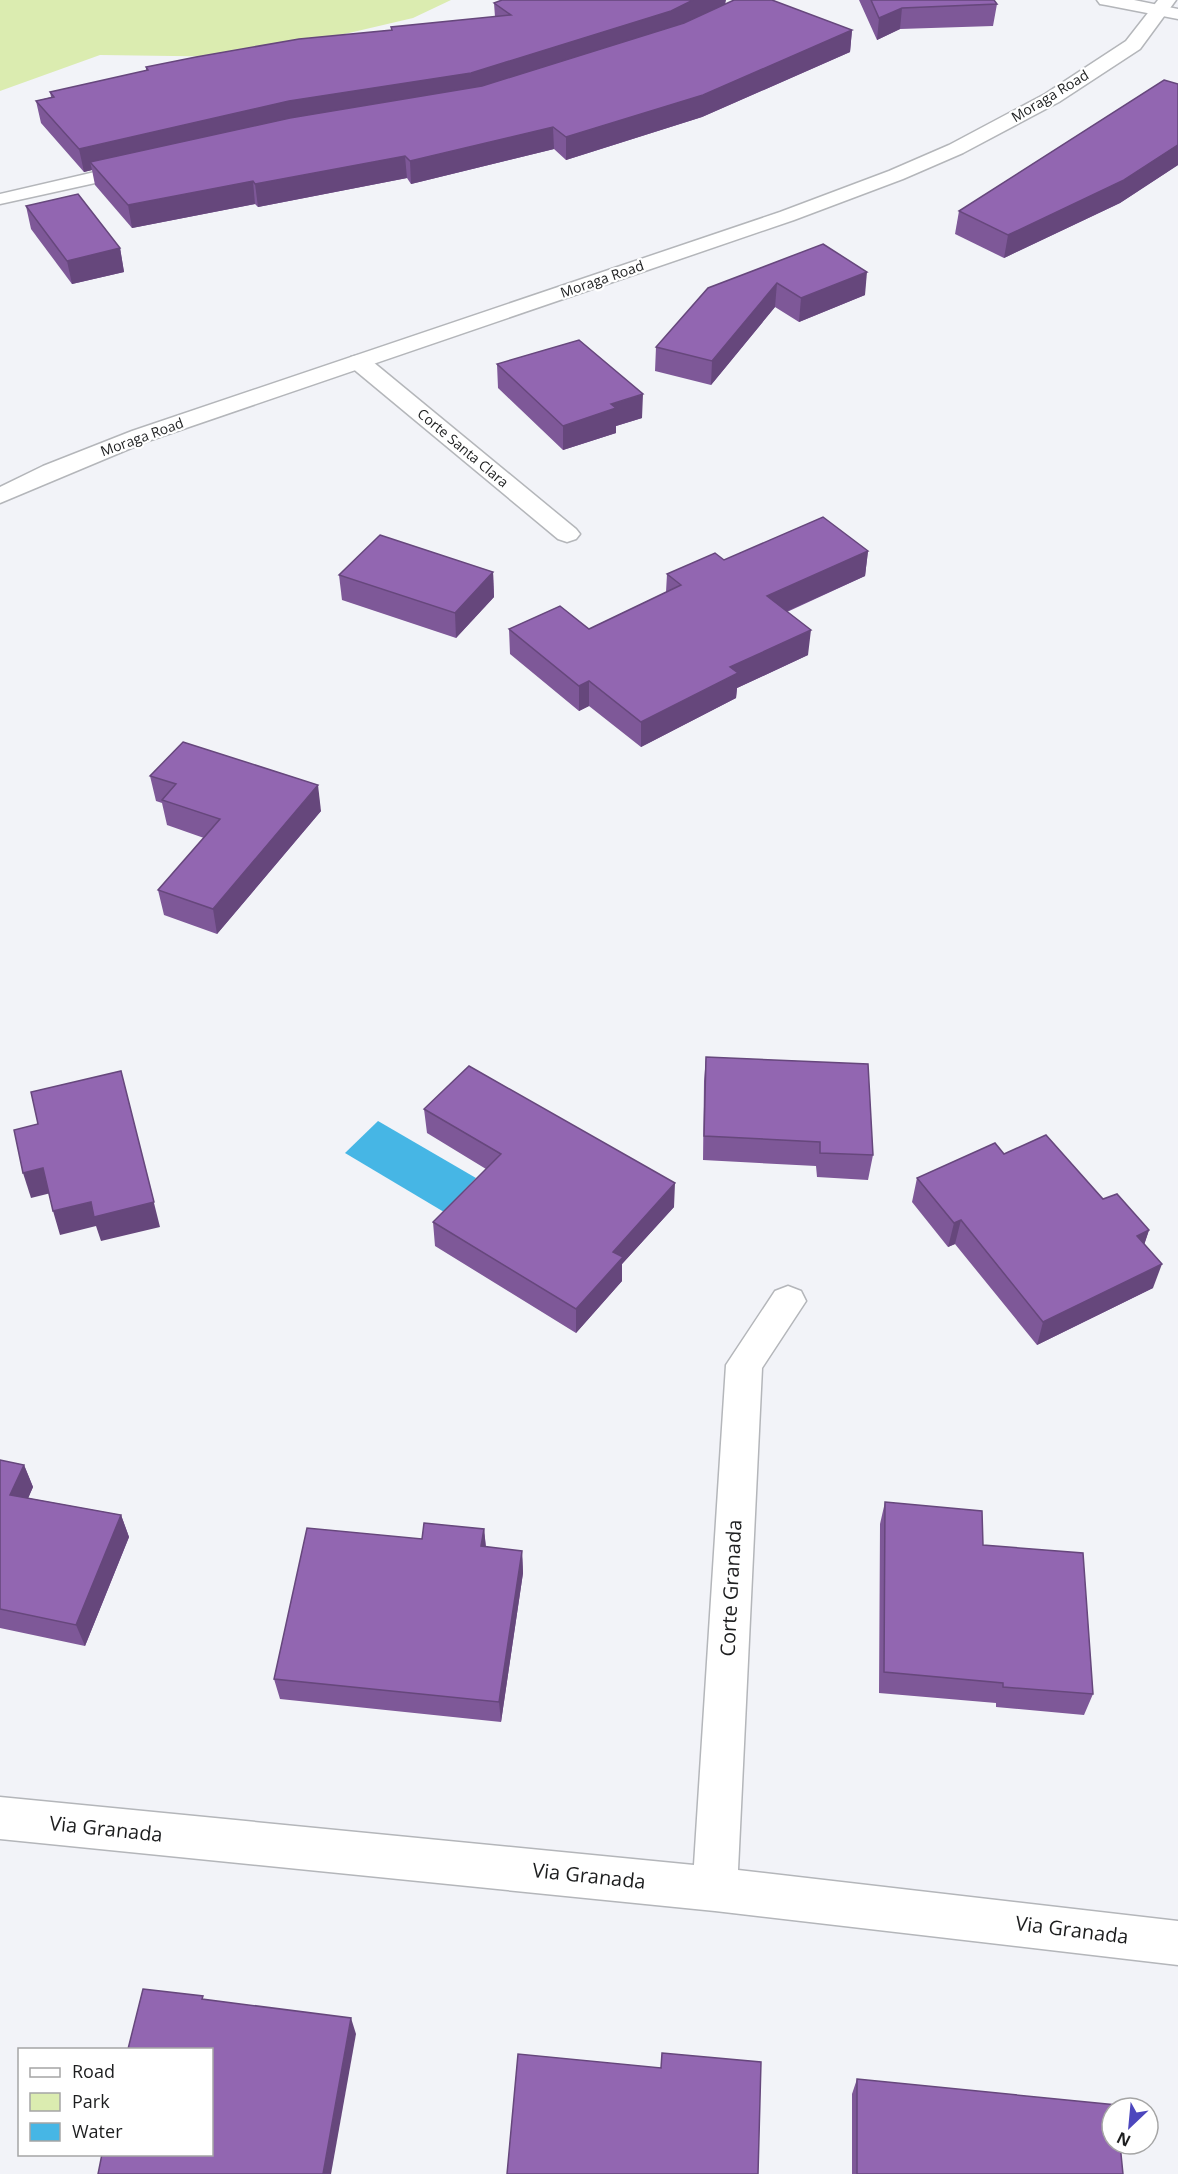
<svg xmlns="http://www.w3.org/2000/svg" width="1178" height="2174" font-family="'Open Sans',sans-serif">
	<rect width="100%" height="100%" fill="#f2f3f8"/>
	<!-- green -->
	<polygon fill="#dbecb0" points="0,0 451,0 413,18 246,57 100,55 0,91"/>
	<!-- water -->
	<polygon fill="#46b6e5" points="378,1121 476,1178 444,1212 345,1153"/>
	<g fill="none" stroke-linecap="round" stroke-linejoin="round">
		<defs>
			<g id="street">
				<polygon points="1097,0 1134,0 1178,9 1178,19 1106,5 1100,4"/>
				<polygon points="138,162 145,164 148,168 145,172 0,204 0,194"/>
				<polygon points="359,355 367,357 576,529 580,534 576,539 567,542 558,539 351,367 348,362 351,357"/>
				<polygon points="788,1286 801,1291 806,1301 762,1368 738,1870 1178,1921 1178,1965 715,1911 0,1839 0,1797 694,1865 726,1365 775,1291"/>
			</g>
			<polygon id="secondary" points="1158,0 1176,0 1140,49 1059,102 963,153 903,179 794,220 148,441 0,503 0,487 43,466 132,431 780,212 889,171 949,145 1045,94 1126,41"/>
		</defs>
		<!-- street casing -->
		<use href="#street" stroke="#b4b6ba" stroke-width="3"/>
		<!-- secondary casing -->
		<use href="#secondary" stroke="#b4b6ba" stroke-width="3"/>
		<!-- street -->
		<use href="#street" fill="#fff" fill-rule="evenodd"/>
		<!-- secondary -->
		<use href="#secondary" fill="#fff" fill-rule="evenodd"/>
	</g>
	<!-- wall -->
	<g fill="#7e5898">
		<polygon points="859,0 994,0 997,4 993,26 900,29 877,40"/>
		<polygon points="494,3 725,4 852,30 850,52 702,117 566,160 554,149 411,184 407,178 258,207 255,204 132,228 95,185 92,170 84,172 41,123 36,101 51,97 50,92 146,71 146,67 391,30 391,27 495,17"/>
		<polygon points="1178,84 1178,165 1120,203 1004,258 955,234 959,211"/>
		<polygon points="26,206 120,248 124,272 72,284 31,229"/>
		<polygon points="823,244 865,295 799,322 775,307 711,385 655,371 656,347"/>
		<polygon points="497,364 642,418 616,426 616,433 563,450 498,388"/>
		<polygon points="868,551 865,576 787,612 808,655 737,688 736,698 641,747 589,706 579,711 510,654 509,629 589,629 666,592 667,574 724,560"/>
		<polygon points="493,572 494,597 456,638 342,600 339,575"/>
		<polygon points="150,776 321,811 217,934 164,915 158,890 204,838 167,825 162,803 156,801"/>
		<polygon points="706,1057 873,1155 868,1180 817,1177 816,1166 703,1160 704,1081"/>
		<polygon points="424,1109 674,1207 622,1264 622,1281 576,1333 435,1246 433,1222 486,1169 427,1133"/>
		<polygon points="1004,1154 1149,1230 1144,1245 1153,1288 1037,1345 955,1244 948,1247 912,1202 917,1178"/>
		<polygon points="0,1460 24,1465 33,1487 28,1498 121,1515 129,1537 85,1646 0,1628"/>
		<polygon points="885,1502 983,1545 1093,1694 1084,1715 996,1707 996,1703 879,1693 880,1524"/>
		<polygon points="484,1529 486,1547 522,1551 523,1573 501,1722 280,1699 274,1679 422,1539"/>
		<polygon points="857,2079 1123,2174 852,2174 852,2094"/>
	</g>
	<!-- shaded-wall -->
	<g fill="#66477c">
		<polygon points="693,0 726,0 725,5 670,33 471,95 90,162 92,170 84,172 79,149"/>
		<polygon points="902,8 900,29 877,40 879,18"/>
		<polygon points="852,30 850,52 702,117 566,160 566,137"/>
		<polygon points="553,127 554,149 411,184 410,161"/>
		<polygon points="1178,145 1178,165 1120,203 1004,258 1008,235"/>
		<polygon points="405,156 407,178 258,207 255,184"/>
		<polygon points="253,181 255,204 132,228 128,205"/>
		<polygon points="120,248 124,272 72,284 67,261"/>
		<polygon points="867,272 865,295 799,322 801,298"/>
		<polygon points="777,283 775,307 711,385 712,361"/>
		<polygon points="643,394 642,418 616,426 616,433 563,450 563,426 611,404"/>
		<polygon points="868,551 865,576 765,621 767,596"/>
		<polygon points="493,572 494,597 456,638 455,613"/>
		<polygon points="811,630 808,655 737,688 736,698 641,747 641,722 730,667"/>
		<polygon points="589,681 589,706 579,711 579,686"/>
		<polygon points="318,785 321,811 217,934 213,909"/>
		<polygon points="121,1071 160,1227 101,1241 96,1226 60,1235 53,1211 91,1202"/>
		<polygon points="43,1168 51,1193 31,1198 23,1173"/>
		<polygon points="675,1183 674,1207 622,1264 622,1281 576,1333 576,1309 613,1252"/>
		<polygon points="961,1220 955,1244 948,1247 954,1223"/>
		<polygon points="1149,1230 1141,1254 1137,1236"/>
		<polygon points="1162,1264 1153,1288 1037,1345 1043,1322"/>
		<polygon points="24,1465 33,1487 20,1517 10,1495"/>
		<polygon points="121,1515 129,1537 85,1646 76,1625"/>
		<polygon points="484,1529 486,1550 481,1546"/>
		<polygon points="522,1551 523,1573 501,1722 499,1702"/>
		<polygon points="351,2018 356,2034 331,2174 323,2174"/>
	</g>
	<!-- building -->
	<g fill="#9266b1" stroke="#66477c" stroke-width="1.5">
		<polygon points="502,0 693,0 671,11 471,73 289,101 79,149 36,101 54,97 50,92 148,70 146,67 196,57 299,39 392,30 391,27 511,15 494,3"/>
		<polygon points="734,0 772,0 852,30 703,95 566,137 553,127 410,161 405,156 255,184 253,181 128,205 90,162 290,118 482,86 684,23"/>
		<polygon points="871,0 994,0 997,4 902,8 879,18"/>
		<polygon points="1164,80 1178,84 1178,145 1124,180 1008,235 959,211"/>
		<polygon points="78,194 120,248 67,261 26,206"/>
		<polygon points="823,244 867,272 801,298 777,283 712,361 656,347 708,288"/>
		<polygon points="579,340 643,394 611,404 616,408 563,426 497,364"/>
		<polygon points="823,517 868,551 767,596 811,630 730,667 738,673 641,722 589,681 579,686 509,629 560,606 589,629 681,585 667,574 715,553 724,560"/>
		<polygon points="380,535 493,572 455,613 339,575"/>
		<polygon points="183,742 318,785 213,909 158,890 220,819 162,800 176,784 150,776"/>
		<polygon points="706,1057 868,1064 873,1155 820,1153 820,1142 704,1136"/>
		<polygon points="469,1066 675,1183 613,1252 623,1257 576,1309 433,1222 501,1154 424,1109"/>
		<polygon points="121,1071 154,1202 94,1217 91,1202 53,1211 43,1168 23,1173 14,1130 38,1124 31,1092"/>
		<polygon points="1046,1135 1103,1199 1117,1194 1149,1230 1137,1236 1162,1264 1043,1322 961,1220 954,1223 917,1178 995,1143 1004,1154"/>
		<polygon points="0,1460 24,1465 10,1495 121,1515 76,1625 0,1609"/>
		<polygon points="885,1502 982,1511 983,1545 1083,1553 1093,1694 1003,1687 1003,1683 884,1672"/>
		<polygon points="424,1523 484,1529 481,1546 522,1551 499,1702 274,1679 307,1528 422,1539"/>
		<polygon points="143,1989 203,1996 202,1999 351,2018 323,2174 98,2174 102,2154 212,2154 212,2049 128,2049"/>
		<polygon points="662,2053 761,2062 758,2174 507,2174 518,2054 661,2068"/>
		<polygon points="857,2079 1117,2105 1118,2108 1112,2108 1112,2144 1120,2144 1123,2174 857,2174"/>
	</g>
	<g text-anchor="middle" stroke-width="4.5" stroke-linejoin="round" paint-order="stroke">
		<!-- far-street labels -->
		<g font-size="14" fill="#1d1e1f" stroke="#fff">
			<text transform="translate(1050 96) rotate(-31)" y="5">Moraga Road</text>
			<text transform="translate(602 279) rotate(-19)" y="5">Moraga Road</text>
			<text transform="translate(142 437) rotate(-20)" y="5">Moraga Road</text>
			<text transform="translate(463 448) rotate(40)" y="5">Corte Santa Clara</text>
		</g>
		<!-- near-street labels -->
		<g font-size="20" fill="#1d1e1f" stroke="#fff">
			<text transform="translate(731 1588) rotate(-87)" y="7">Corte Granada</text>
			<text transform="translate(106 1829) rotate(6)" y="7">Via Granada</text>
			<text transform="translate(589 1876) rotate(6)" y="7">Via Granada</text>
			<text transform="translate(1072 1930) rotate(7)" y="7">Via Granada</text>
		</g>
	</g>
	<!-- legend -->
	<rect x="18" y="2048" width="195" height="108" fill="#ffffff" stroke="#a5a5a5" stroke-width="1.5"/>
	<rect x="30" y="2068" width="30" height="9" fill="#ffffff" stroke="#a5a5a5" stroke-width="1.5"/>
	<text x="72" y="2078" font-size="18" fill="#1d1e1f">Road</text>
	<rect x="30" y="2093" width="30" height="18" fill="#dbecb0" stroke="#a5a5a5" stroke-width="1.5"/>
	<text x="72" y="2108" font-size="18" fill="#1d1e1f">Park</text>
	<rect x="30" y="2123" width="30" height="18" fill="#46b6e5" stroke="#a5a5a5" stroke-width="1.5"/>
	<text x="72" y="2138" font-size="18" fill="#1d1e1f">Water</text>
	<!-- north arrow -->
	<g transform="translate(1130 2126) rotate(206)"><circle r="28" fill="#ffffff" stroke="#a5a5a5" stroke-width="1.5"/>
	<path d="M0-4.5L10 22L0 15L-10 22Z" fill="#4c46bd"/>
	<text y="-9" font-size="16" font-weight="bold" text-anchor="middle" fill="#1d1e1f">N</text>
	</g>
</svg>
